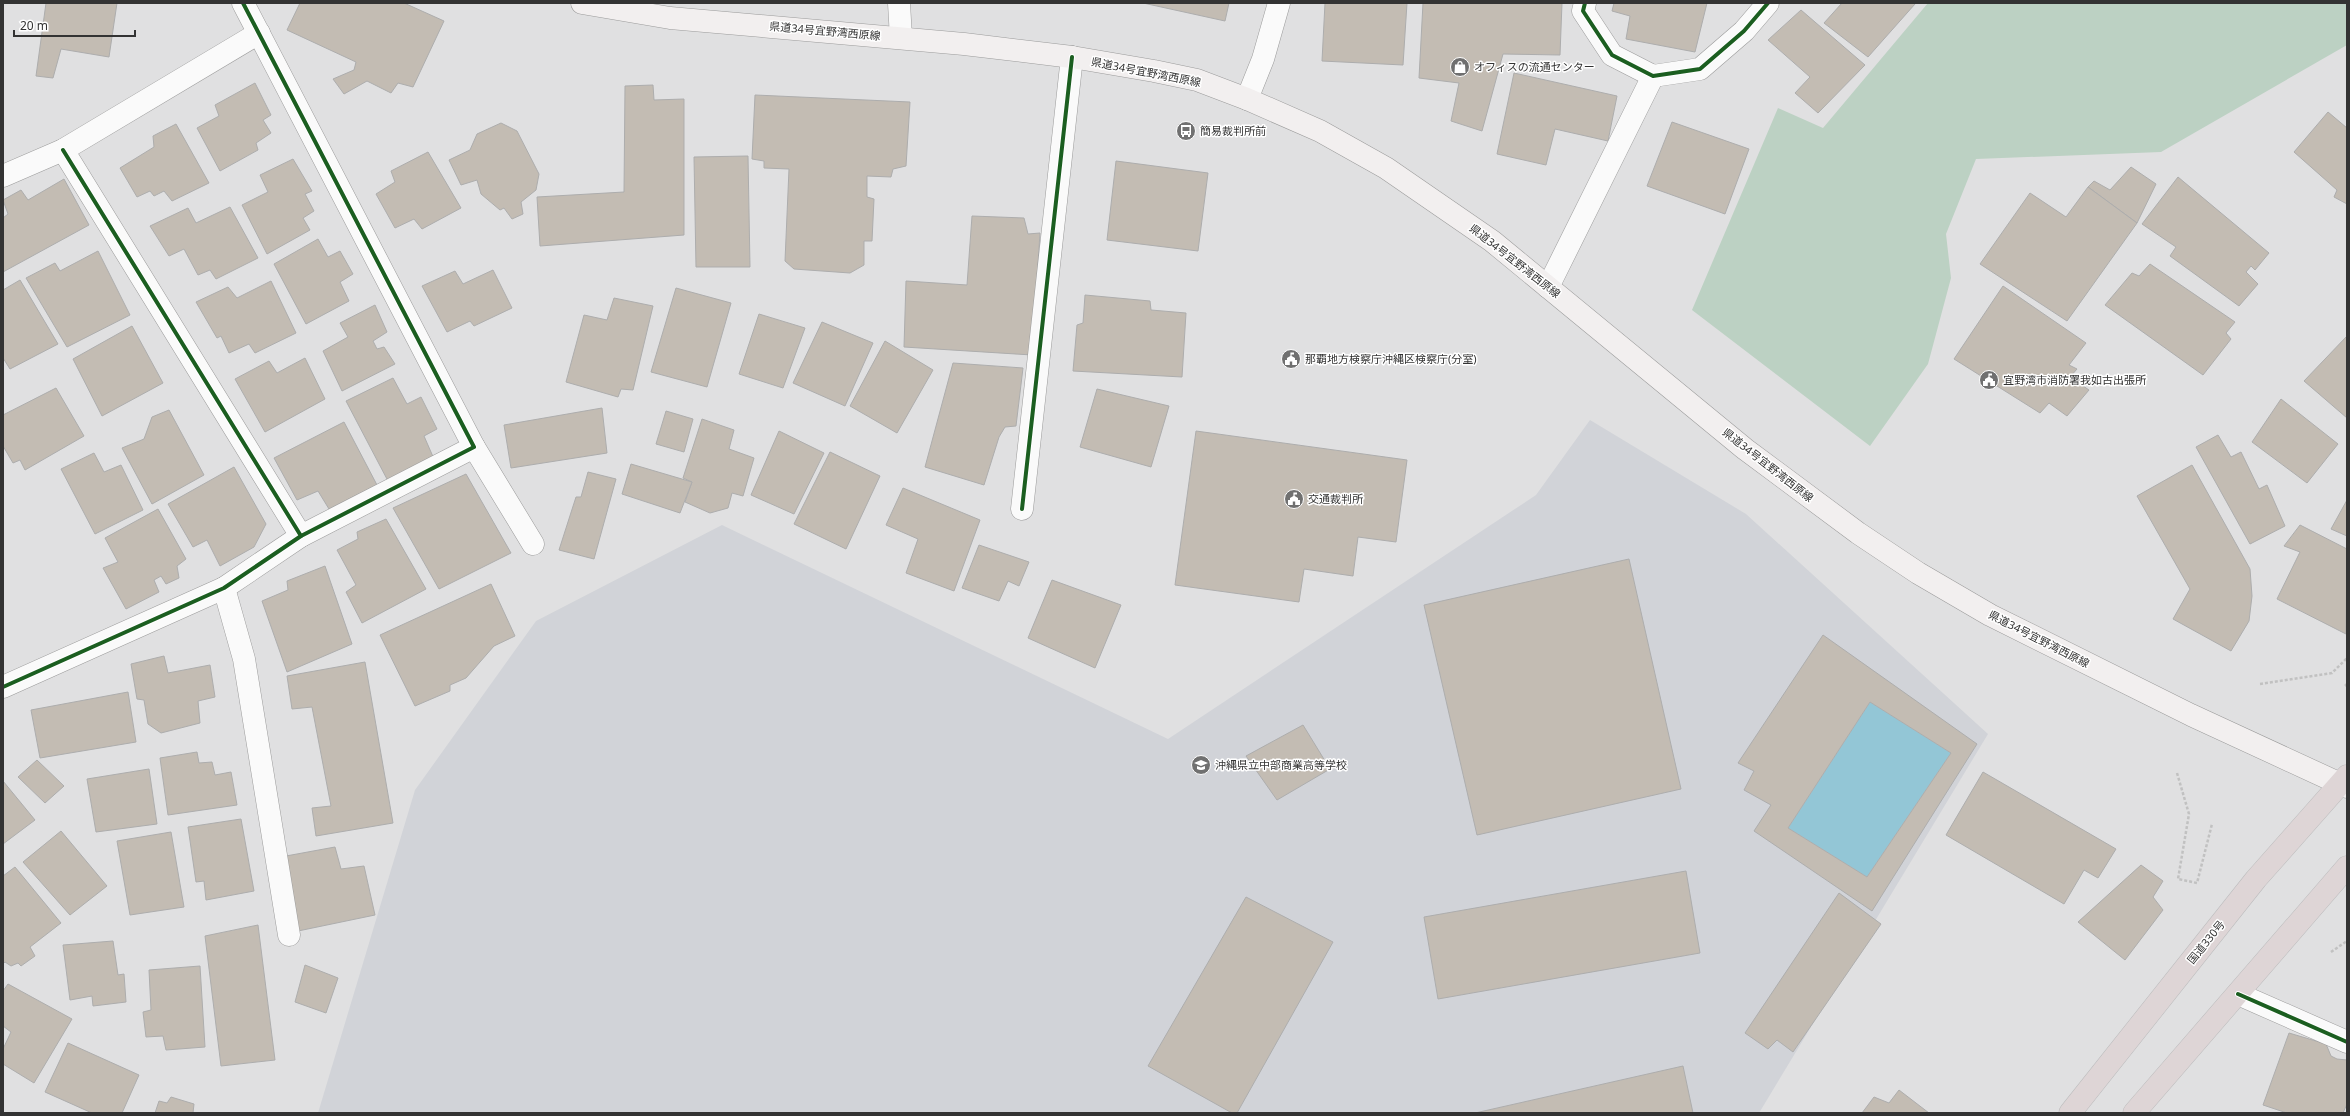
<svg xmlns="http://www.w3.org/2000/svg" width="2350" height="1116" font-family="'Noto Sans','Noto Sans JP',sans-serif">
	<rect width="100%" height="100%" fill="#e0e0e1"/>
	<!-- built -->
	<polygon fill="#d1d3d8" points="1590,420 1746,514 1988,734 1759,1113 318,1113 415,790 536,621 722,525 1168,739 1536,495"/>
	<!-- green -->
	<polygon fill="#bcd1c3" points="1928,3 2347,3 2347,45 2161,152 1976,159 1946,234 1951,278 1928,364 1870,446 1692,310 1778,108 1823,128"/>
	<!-- water -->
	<polygon fill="#93c6d6" points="1870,702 1951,753 1867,877 1788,828"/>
	<!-- building -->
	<g fill="#c3bcb3" stroke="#adadad" fill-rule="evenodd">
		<polygon points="46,3 117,3 109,57 61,49 53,78 36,76"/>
		<polygon points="300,3 404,3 444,21 413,87 398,83 391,93 367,81 344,94 333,79 354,70 356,62 287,30"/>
		<polygon points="1143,3 1229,3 1225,21"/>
		<polygon points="1325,3 1407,3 1403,65 1322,61"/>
		<polygon points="1423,3 1562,3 1560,55 1503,54 1482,131 1451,121 1459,83 1419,78"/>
		<polygon points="1614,3 1707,3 1695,52 1626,39 1630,16 1612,11"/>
		<polygon points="1842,3 1914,3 1915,4 1868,57 1824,23"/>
		<polygon points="1801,10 1865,65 1818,113 1795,93 1810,77 1768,40"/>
		<polygon points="1514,73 1617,96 1608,141 1555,129 1546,165 1497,154"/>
		<polygon points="255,83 271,115 263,120 271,133 256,143 258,150 220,171 197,128 219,116 215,105"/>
		<polygon points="653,85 654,100 684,99 684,235 540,246 537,197 624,192 625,86"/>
		<polygon points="755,95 910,102 906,166 893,169 891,177 867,176 867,197 874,199 872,241 864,241 864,265 850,273 794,269 785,261 789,169 764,168 764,161 752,159"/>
		<polygon points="2328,112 2347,128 2347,204 2334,197 2337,190 2294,152"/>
		<polygon points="1672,122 1749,149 1725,214 1647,186"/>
		<polygon points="501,123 517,131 539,174 536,190 521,202 523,214 512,219 504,208 500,210 481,194 477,180 461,185 449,160 470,150 477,134"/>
		<polygon points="176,124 209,183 172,201 164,191 154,196 150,191 137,197 120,168 154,147 153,136"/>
		<polygon points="428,152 461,208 422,229 414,219 395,228 376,194 395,182 391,171"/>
		<polygon points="748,156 750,267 696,267 694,157"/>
		<polygon points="293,159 312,191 305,194 314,211 303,218 310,230 267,254 242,205 268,192 260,175"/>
		<polygon points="1116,161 1208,173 1198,251 1107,240"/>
		<polygon points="2131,167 2156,184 2137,223 2088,187 2094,181 2110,190"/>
		<polygon points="2178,177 2269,253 2255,270 2251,266 2246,272 2258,284 2239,306 2170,256 2176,247 2142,224"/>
		<polygon points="64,179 89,225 3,272 3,218 8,214 3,200 21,190 28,200"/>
		<polygon points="2088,187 2137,223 2067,321 1980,264 2030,193 2066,217"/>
		<polygon points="230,207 258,258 216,279 210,270 198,275 184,249 169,256 150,226 188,208 196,223"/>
		<polygon points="972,216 1024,218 1028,234 1040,233 1032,355 904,347 906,281 967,285"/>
		<polygon points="318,239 328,257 340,251 353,274 340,282 349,301 306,324 274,264"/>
		<polygon points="98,251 130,315 67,347 26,278 55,263 60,271"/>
		<polygon points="2150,264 2235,322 2226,333 2231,339 2203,375 2105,305 2132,273 2139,276"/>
		<polygon points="493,270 512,308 474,326 470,321 447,332 422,286 455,271 463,284"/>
		<polygon points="20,280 58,344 10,369 3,358 3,290"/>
		<polygon points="271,281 296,333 255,353 249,344 229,353 221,336 217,338 196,302 228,287 237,298"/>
		<polygon points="2003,286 2086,343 2069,365 2077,369 2070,377 2089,390 2067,416 2049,403 2040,413 1954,359"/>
		<polygon points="676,288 731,303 707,387 651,372"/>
		<polygon points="1085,295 1150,301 1151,310 1186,313 1182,377 1073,371 1077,325 1083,323"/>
		<polygon points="614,298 653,306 633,390 621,389 618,397 566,382 584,315 607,320"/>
		<polygon points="375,305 387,332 373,341 377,349 384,347 395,364 342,391 323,351 348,337 340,323"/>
		<polygon points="759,314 805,328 783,388 739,374"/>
		<polygon points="822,322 873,343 845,406 793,383"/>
		<polygon points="132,326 163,383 102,416 73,359"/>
		<polygon points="2347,336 2347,418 2304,381"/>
		<polygon points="885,341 933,370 897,433 850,406"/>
		<polygon points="305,358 325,399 265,432 235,379 269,361 277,373"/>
		<polygon points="953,363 1023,368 1016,426 1005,427 999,437 984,485 925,467"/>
		<polygon points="393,378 407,404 421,397 437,429 424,436 434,459 388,481 346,401"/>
		<polygon points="56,388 84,436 25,470 20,460 13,463 3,446 3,415"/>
		<polygon points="1097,389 1169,406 1151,467 1080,447"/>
		<polygon points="2281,399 2338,444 2307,483 2252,442"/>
		<polygon points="602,408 607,453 511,468 504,425"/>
		<polygon points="169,410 204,475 152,504 122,448 144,439 152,417"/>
		<polygon points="666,411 693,419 684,452 656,444"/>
		<polygon points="702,419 734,430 729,449 754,458 743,496 732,493 728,508 710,513 685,502 692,482 683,478"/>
		<polygon points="344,422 377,485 329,509 318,491 297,500 274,458"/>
		<polygon points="779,431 824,453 794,514 751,495"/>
		<polygon points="1196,431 1407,460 1396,542 1358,537 1353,576 1304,569 1299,602 1175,585"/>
		<polygon points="2218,435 2231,457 2241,452 2259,489 2267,485 2285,526 2250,544 2196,447"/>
		<polygon points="830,452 880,476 846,549 794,524"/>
		<polygon points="94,453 104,472 121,465 143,510 95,534 61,469"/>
		<polygon points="631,464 692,482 680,513 622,494"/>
		<polygon points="2192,465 2250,569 2252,596 2249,621 2231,651 2173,619 2190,589 2137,496"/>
		<polygon points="234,467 266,524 254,547 220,566 207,540 193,547 168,504"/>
		<polygon points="588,472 616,479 594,559 559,550 576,497 581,497"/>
		<polygon points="466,474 511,553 439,589 393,508"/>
		<polygon points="903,488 980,520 954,591 906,573 918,539 886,525"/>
		<polygon points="2347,500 2347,536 2331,529"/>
		<polygon points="158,509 186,559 177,566 179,578 166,584 161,576 154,580 159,592 126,609 103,568 118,562 105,538"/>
		<polygon points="386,519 426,589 362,623 346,592 356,585 337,550 358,539 357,532"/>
		<polygon points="2300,525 2347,549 2346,634 2277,599 2300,552 2284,546"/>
		<polygon points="979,545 1029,562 1019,586 1008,581 999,601 962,588"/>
		<polygon points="1629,559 1681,789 1477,835 1424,605"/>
		<polygon points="325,566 352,644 287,672 262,601 288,590 287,581"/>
		<polygon points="1052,580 1121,605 1095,668 1028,638"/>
		<polygon points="491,584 515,636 494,646 466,678 450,685 450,691 415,706 380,635"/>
		<path d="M1823 635 1977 744 1872 911 1754 831 1771 805 1744 790 1754 771 1738 763ZM1870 702 1951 753 1867 877 1788 828Z"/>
		<polygon points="164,656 168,673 210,665 215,697 198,701 200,723 161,733 148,724 144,700 137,699 131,664"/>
		<polygon points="365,662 393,823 316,836 312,808 331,806 312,707 292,709 287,676"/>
		<polygon points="128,692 136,742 40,758 31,710"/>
		<polygon points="1303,725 1330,769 1277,800 1246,756"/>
		<polygon points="197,752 199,763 212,762 215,775 231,772 237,805 168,815 160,758"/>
		<polygon points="37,760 64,786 45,803 18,777"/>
		<polygon points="149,769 157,824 96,832 87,779"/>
		<polygon points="1983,772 2116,849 2098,878 2084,870 2064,904 1946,835"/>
		<polygon points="3,781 35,820 3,844"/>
		<polygon points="241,819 254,891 206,900 204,881 196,882 188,827"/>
		<polygon points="61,831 107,886 70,915 23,862"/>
		<polygon points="171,832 184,907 130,915 117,841"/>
		<polygon points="335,847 341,869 364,866 375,915 298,931 286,856"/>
		<polygon points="2141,865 2163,881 2153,897 2163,910 2125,960 2078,922"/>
		<polygon points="15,867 61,923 30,947 35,956 21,966 18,963 11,966 5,962 3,964 3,876"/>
		<polygon points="1686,871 1700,953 1438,999 1424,917"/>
		<polygon points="1839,893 1881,924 1793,1052 1777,1040 1768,1049 1745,1033"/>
		<polygon points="1246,897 1333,942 1237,1113 1232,1113 1148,1066"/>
		<polygon points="258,925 275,1060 221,1066 205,936"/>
		<polygon points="113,941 118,975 124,974 126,1002 93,1006 92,996 70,1000 63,945"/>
		<polygon points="305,965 338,978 326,1013 295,1002"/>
		<polygon points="200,966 205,1047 166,1050 163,1036 146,1037 143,1012 151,1010 149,970"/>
		<polygon points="8,984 72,1019 34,1083 3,1064 3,1049 11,1032 3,1026 3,991"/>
		<polygon points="2289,1033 2326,1044 2331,1056 2337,1059 2347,1060 2347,1104 2343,1113 2287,1113 2263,1105"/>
		<polygon points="68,1043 139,1075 122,1113 92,1113 45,1092"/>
		<polygon points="1683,1066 1693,1113 1475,1113"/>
		<polygon points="1899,1090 1929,1113 1862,1113 1874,1097 1889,1103"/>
		<polygon points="171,1097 194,1104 193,1113 155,1113 159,1101 167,1103"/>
	</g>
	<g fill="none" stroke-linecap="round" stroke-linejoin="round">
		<defs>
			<g id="street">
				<polyline points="899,3 901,38"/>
				<polyline points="1585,3 1583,11 1612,55 1653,76 1700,69 1744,31 1768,3"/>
				<polyline points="1247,99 1263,59 1279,3"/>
				<polyline points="63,150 301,536"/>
				<polyline points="3,176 63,150 259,33"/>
				<polyline points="1548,287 1653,76"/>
				<polyline points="474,447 533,544"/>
				<polyline points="1022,509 1072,57"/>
				<polyline points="224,588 244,659 289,935"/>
				<polyline points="3,687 224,588 301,536 474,447 243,3"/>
				<polyline points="2238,994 2347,1042"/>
			</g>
			<polyline id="secondary" points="582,3 670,18 964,44 1072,57 1154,71 1197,80 1247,99 1320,131 1386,168 1492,241 1745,449 1858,533 1918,573 1990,615 2191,715 2347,787"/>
			<g id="highway">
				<polyline points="2070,1113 2256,879 2347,776"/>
				<polyline points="2134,1113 2347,867"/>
			</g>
		</defs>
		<!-- street casing -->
		<use href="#street" stroke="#9b9b9b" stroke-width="23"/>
		<!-- secondary casing -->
		<use href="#secondary" stroke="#9b9b9b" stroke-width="23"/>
		<!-- highway casing -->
		<use href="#highway" stroke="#bcbcbd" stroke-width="23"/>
		<!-- path -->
		<g stroke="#c1c1c1" stroke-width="2.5" stroke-dasharray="3 2" stroke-linecap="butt">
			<polyline points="2260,684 2332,673 2347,658"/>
			<polyline points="2345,686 2347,684"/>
			<polyline points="2177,773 2189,814 2178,879 2197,883 2212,824"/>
			<polyline points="2331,952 2347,941"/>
		</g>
		<!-- street -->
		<use href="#street" stroke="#fafafa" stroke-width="22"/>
		<!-- secondary -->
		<use href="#secondary" stroke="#f2efef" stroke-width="22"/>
		<!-- highway -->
		<use href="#highway" stroke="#ded5d6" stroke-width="22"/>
		<defs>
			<g id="cycleway">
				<polyline points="1585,3 1583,11 1612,55 1653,76 1700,69 1744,31 1768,3"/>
				<polyline points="63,150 301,536"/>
				<polyline points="1022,509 1072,57"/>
				<polyline points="3,687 224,588 301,536 474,447 243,3"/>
				<polyline points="2238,994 2347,1042"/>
			</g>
		</defs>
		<!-- cycleway casing -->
		<use href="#cycleway" stroke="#fff" stroke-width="6"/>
		<!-- cycleway -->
		<use href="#cycleway" stroke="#1b5e20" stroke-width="4"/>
	</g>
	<!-- icons -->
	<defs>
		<symbol id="shop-disc" viewBox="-11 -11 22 22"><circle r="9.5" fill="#707070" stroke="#fff"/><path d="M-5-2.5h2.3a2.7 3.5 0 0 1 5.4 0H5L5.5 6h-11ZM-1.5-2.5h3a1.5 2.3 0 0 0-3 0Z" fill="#fff"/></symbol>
		<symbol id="bus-disc" viewBox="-11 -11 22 22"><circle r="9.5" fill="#707070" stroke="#fff"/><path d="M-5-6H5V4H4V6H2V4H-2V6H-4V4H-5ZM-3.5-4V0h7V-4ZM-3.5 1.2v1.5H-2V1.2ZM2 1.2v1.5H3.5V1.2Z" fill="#fff"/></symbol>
		<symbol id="civic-disc" viewBox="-11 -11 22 22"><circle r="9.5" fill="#707070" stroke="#fff"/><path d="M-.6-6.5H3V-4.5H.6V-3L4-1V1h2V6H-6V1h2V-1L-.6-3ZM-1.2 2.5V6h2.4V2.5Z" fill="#fff"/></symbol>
		<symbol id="school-disc" viewBox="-11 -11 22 22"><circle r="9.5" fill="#707070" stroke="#fff"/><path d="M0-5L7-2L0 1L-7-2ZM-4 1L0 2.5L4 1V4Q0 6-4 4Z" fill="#fff"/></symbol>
	</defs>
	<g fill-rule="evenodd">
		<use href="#shop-disc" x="1449" y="56" width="22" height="22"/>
		<use href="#bus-disc" x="1175" y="120" width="22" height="22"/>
		<use href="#civic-disc" x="1280" y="348" width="22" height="22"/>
		<use href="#civic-disc" x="1978" y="369" width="22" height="22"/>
		<use href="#civic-disc" x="1283" y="488" width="22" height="22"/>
		<use href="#school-disc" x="1190" y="754" width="22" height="22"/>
	</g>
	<g text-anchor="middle" stroke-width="3" stroke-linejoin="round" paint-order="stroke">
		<!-- street labels -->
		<g font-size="11" fill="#333" stroke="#fff">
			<text transform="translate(825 31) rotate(5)" y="4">県道34号宜野湾西原線</text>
			<text transform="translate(1146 72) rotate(11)" y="4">県道34号宜野湾西原線</text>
			<text transform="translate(1515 261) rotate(38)" y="4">県道34号宜野湾西原線</text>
			<text transform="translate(1768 465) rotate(38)" y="4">県道34号宜野湾西原線</text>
			<text transform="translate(2039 639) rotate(27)" y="4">県道34号宜野湾西原線</text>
			<text transform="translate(2206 942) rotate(-51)" y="4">国道330号</text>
		</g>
		<!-- poi labels -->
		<g font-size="11" fill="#333" stroke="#fff" text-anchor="start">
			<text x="1474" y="71">オフィスの流通センター</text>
			<text x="1200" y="135">簡易裁判所前</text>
			<text x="1305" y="363">那覇地方検察庁沖縄区検察庁(分室)</text>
			<text x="2003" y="384">宜野湾市消防署我如古出張所</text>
			<text x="1308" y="503">交通裁判所</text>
			<text x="1215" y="769">沖縄県立中部商業高等学校</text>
		</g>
	</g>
	<!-- border -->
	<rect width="2350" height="1116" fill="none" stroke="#333333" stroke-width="8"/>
	<!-- scale -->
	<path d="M14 30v6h121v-6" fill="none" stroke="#333333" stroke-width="2"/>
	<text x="20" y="30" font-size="12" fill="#333333" stroke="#ffffff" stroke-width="3" paint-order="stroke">20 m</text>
</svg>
